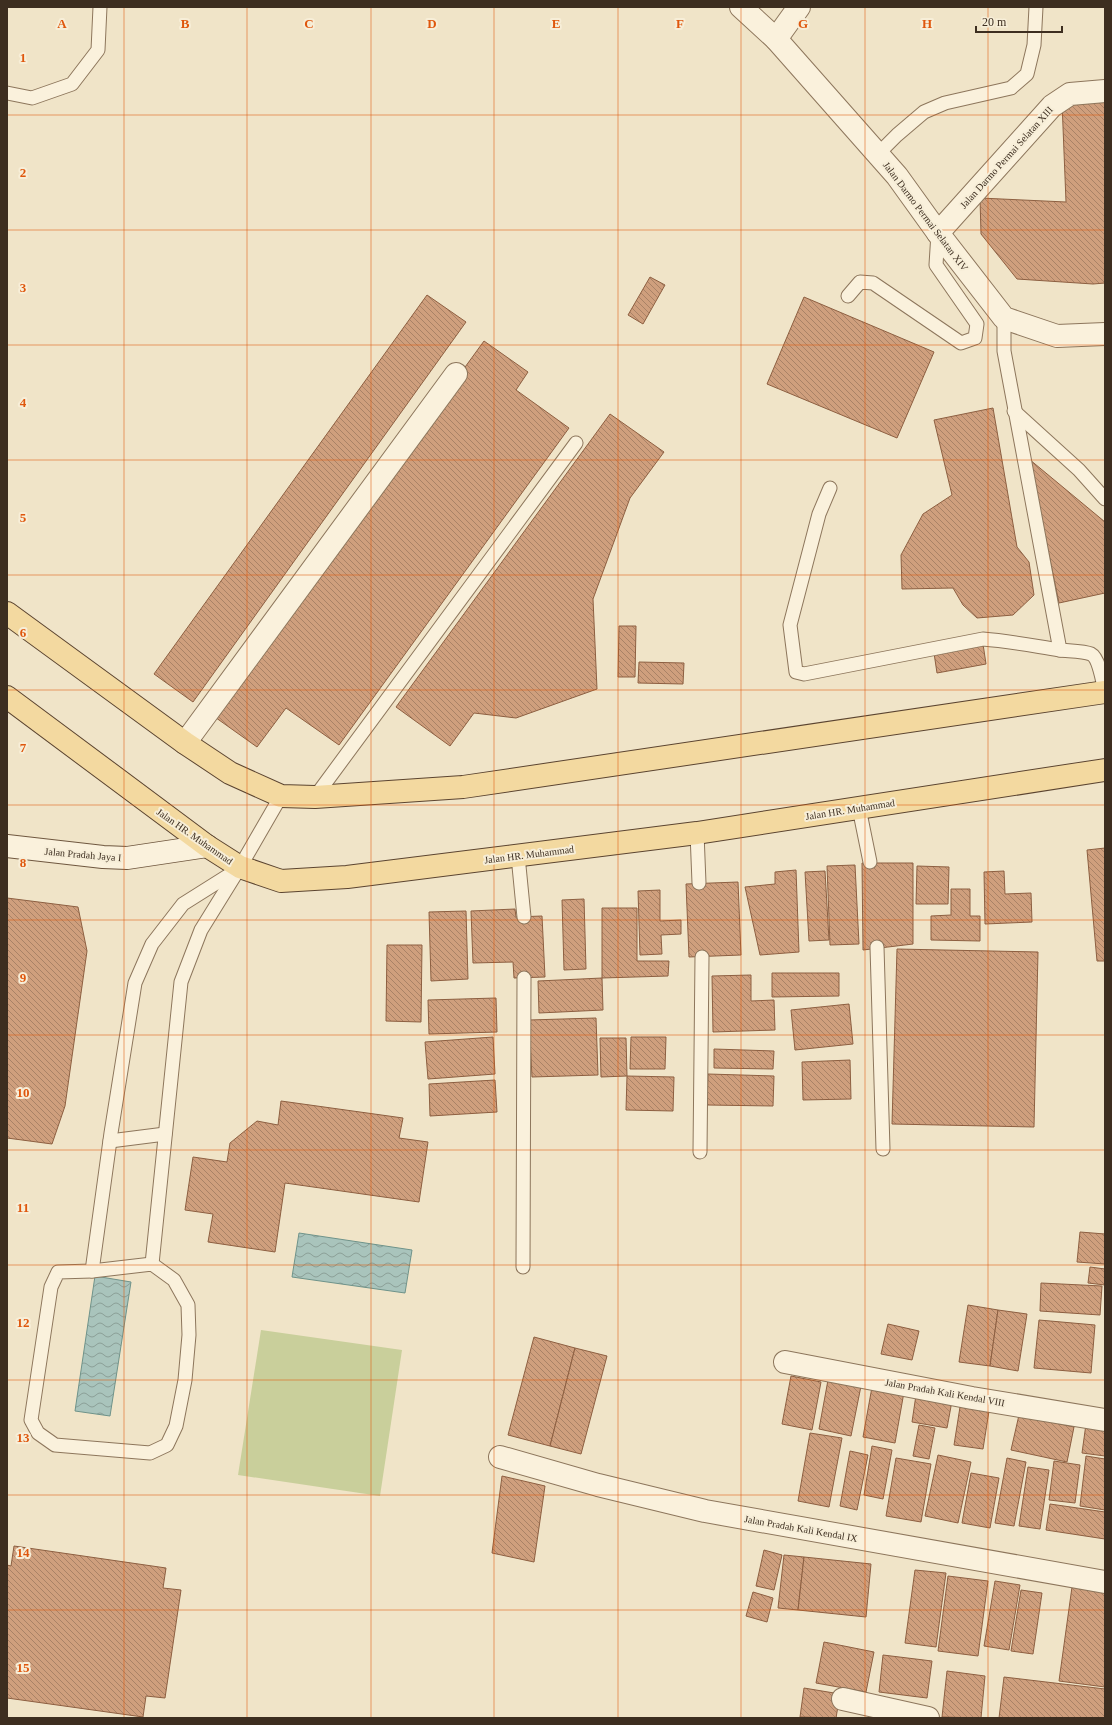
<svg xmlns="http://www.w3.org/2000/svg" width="1112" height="1725" font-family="'Times New Roman',serif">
	<defs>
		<pattern id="water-waves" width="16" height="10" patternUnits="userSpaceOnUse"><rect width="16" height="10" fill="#a9c4bc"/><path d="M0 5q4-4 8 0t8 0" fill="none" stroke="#8ba098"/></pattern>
		<pattern id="building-back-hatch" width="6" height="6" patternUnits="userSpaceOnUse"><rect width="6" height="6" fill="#cf9f7d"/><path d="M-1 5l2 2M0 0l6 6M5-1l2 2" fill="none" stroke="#a98266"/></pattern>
	</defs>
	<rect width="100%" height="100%" fill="#f0e4c8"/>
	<!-- pitch -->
	<polygon fill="#c9cf9b" points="261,1330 402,1350 380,1496 238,1475"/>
	<!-- water -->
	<g fill="url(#water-waves)" stroke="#6f938a">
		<polygon points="299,1233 412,1250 405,1293 292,1277"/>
		<polygon points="95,1276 131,1282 110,1416 75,1411"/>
	</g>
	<!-- building -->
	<g fill="url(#building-back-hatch)" stroke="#8d5f41">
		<polygon points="1105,101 1105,283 1093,284 1017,279 981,234 980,198 1066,202 1062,102"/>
		<polygon points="650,277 665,285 643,324 628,315"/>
		<polygon points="427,295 466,322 193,702 154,674"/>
		<polygon points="804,297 934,352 897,438 767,384"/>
		<polygon points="484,341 528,372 516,390 569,428 339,745 286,708 257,747 212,715"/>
		<polygon points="993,408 1017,547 1029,562 1034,595 1013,615 977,618 963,605 953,588 902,589 901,555 923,514 952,495 934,420"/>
		<polygon points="610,414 664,452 630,498 593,599 597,689 516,718 474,713 450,746 396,707"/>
		<polygon points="1029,459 1105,522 1105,593 1059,603"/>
		<polygon points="619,626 636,626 635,677 618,677"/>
		<polygon points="983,644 986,664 937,673 934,653"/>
		<polygon points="639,662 684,663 683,684 638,683"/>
		<polygon points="1105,848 1105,961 1097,961 1087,850"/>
		<polygon points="862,863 913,863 913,944 863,950"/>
		<polygon points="855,865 859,944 830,945 827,866"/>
		<polygon points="917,866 949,867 948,904 916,904"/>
		<polygon points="796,870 799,952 760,955 745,887 775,884 775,872"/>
		<polygon points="825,871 829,940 809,941 805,872"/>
		<polygon points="1004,871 1005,894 1031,893 1032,922 985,924 984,872"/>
		<polygon points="738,882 741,955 689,957 686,884"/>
		<polygon points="951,889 970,889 970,916 980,916 980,941 931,940 931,916 951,915"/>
		<polygon points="660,890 660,921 681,920 681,934 661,935 662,954 640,955 638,891"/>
		<polygon points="7,898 78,907 87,951 65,1106 52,1144 7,1138"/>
		<polygon points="584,899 586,969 564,970 562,900"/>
		<polygon points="602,908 637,908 637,961 669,961 668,976 602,978"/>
		<polygon points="515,909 516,917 542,916 545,977 514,978 513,962 473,963 471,911"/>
		<polygon points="466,911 468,979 431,981 429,912"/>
		<polygon points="387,945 422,945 421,1022 386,1021"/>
		<polygon points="897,949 1038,952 1034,1127 892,1124"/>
		<polygon points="772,973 839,973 839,996 772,997"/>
		<polygon points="751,975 751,1001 774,1000 775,1030 713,1032 712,976"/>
		<polygon points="602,978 603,1010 539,1013 538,981"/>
		<polygon points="496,998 497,1032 429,1034 428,1000"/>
		<polygon points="849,1004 853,1044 795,1050 791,1010"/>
		<polygon points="596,1018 598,1075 532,1077 529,1020"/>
		<polygon points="493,1037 495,1074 428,1079 425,1042"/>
		<polygon points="631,1037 666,1037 665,1069 630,1069"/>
		<polygon points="600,1038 626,1038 627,1076 601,1077"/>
		<polygon points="714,1049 774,1051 773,1069 714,1068"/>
		<polygon points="850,1060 851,1099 803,1100 802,1062"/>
		<polygon points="708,1074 774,1076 773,1106 707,1105"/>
		<polygon points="627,1076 674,1077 673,1111 626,1110"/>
		<polygon points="495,1080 497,1112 430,1116 429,1084"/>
		<polygon points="281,1101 403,1118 399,1138 428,1142 419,1202 285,1183 275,1252 208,1242 213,1214 185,1210 193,1157 227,1162 230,1143 257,1121 278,1125"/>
		<polygon points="1080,1232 1105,1234 1105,1264 1077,1262"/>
		<polygon points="1090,1267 1105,1269 1105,1285 1088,1283"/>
		<polygon points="1041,1283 1102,1286 1100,1315 1040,1311"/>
		<polygon points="968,1305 998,1310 990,1366 959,1362"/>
		<polygon points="998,1310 1027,1314 1018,1371 990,1366"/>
		<polygon points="1039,1320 1095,1325 1091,1373 1034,1368"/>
		<polygon points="888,1324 919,1331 912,1360 881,1354"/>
		<polygon points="534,1337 575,1348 550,1446 508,1435"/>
		<polygon points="575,1348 607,1356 581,1454 550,1446"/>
		<polygon points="791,1376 821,1382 812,1430 782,1424"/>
		<polygon points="828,1380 861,1386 851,1436 819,1429"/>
		<polygon points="872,1387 904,1392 895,1443 863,1437"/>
		<polygon points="916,1395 952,1401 947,1428 912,1422"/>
		<polygon points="960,1407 989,1411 983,1449 954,1445"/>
		<polygon points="1019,1415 1074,1427 1067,1462 1011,1450"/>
		<polygon points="1086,1424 1105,1427 1105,1456 1082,1453"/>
		<polygon points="919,1425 935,1428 929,1459 913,1456"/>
		<polygon points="810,1433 842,1438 829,1507 798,1501"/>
		<polygon points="872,1446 892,1450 883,1499 864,1495"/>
		<polygon points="850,1451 868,1455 857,1510 840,1506"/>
		<polygon points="938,1455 971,1462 958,1523 925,1516"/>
		<polygon points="1086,1456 1105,1459 1105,1510 1080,1506"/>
		<polygon points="896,1458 931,1464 921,1522 886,1516"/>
		<polygon points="1007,1458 1026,1462 1014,1526 995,1523"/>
		<polygon points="1054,1461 1080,1465 1075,1503 1049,1500"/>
		<polygon points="1028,1467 1049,1470 1040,1529 1019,1526"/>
		<polygon points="971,1473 999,1478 990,1528 962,1523"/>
		<polygon points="502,1476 545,1486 534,1562 492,1553"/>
		<polygon points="1050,1504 1105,1512 1105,1539 1046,1530"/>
		<polygon points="14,1546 166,1568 163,1588 181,1590 165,1698 146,1696 143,1717 7,1698 7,1565 11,1566"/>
		<polygon points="764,1550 782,1555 774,1590 756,1586"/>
		<polygon points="784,1555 804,1557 798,1610 778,1608"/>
		<polygon points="804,1557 871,1564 866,1617 798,1610"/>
		<polygon points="915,1570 946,1573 936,1647 905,1643"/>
		<polygon points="948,1576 988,1581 978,1656 938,1651"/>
		<polygon points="995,1581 1020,1585 1009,1650 984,1646"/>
		<polygon points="1072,1587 1105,1592 1105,1687 1059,1681"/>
		<polygon points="1021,1590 1042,1593 1033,1654 1011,1651"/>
		<polygon points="753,1592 773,1598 767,1622 746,1616"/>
		<polygon points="824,1642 874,1652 866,1692 816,1683"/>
		<polygon points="883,1655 932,1661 927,1698 879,1692"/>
		<polygon points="947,1671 985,1676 981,1718 942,1717"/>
		<polygon points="1004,1677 1105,1689 1105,1718 999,1718"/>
		<polygon points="804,1688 840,1694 836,1718 800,1717"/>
	</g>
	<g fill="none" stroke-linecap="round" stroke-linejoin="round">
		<defs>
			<g id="lane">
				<polyline points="7,93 32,98 72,84 98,50 100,7"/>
				<polyline points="878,154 897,135 924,112 945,103 1011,88 1027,74 1034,45 1036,7"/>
				<polyline points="848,296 860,282 873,283 961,343 975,338 977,324 936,265 938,233"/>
				<path d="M1004 318V351L1060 650C1068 651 1084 651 1091 654 1099 658 1103 683 1105 692"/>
				<polyline points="1014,411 1079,470 1105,499"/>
				<path d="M830 488 819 514 790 625 796 672 804 674 983 639C1009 641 1034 646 1060 650"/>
				<polyline points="315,797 576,443"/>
				<polyline points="859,808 870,862"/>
				<polyline points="697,833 699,883"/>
				<polyline points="518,856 524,917"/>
				<polyline points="877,947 883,1149"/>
				<polyline points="110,1141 165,1134"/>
				<polyline points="700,1152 702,957"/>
				<polygon points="152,1264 174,1280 188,1305 189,1335 185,1380 176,1426 167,1445 150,1453 55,1445 38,1433 31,1420 51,1287 58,1272 92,1271"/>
				<polyline points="152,1264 181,982 201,930 240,867 281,796"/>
				<polyline points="523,1267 524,978"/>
				<polyline points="92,1271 111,1133 135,983 152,944 183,904 237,870"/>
			</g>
			<g id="street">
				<polyline points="741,7 776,39 897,176 938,233 1004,318 1057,336 1105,334"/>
				<polyline points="776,39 799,7"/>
				<polyline points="938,233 1052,106 1070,94 1105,91"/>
				<polyline points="185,743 456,374"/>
				<polyline points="785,1362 972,1398 1105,1420"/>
				<polyline points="500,1457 598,1485 705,1511 1105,1582"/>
				<polyline points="843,1699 928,1718"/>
			</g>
			<polyline id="secondary" points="7,846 103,857 127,858 207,846"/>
			<g id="primary">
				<polyline points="7,613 185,743 230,773 281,796 315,797 463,787 1105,692"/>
				<polyline points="7,697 207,846 240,867 281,881 347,877 697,833 1105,770"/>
			</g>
		</defs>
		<!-- lane casing -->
		<use href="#lane" stroke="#8d765c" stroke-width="15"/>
		<!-- street casing -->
		<use href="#street" stroke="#8d765c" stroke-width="24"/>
		<!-- secondary casing -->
		<use href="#secondary" stroke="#6f573f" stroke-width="24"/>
		<!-- primary casing -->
		<use href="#primary" stroke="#5b4430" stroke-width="24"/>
		<!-- lane -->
		<use href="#lane" stroke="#faf1dc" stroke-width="13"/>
		<!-- street -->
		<use href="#street" stroke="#faf1dc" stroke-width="22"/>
		<!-- secondary -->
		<use href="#secondary" stroke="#faf1dc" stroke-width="22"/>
		<!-- primary -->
		<use href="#primary" stroke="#f3d9a0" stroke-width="22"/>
	</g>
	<!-- grid -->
	<path fill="none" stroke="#df570d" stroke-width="1" stroke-opacity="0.55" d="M124 7V1718M247 7V1718M371 7V1718M494 7V1718M618 7V1718M741 7V1718M865 7V1718M988 7V1718M7 115H1105M7 230H1105M7 345H1105M7 460H1105M7 575H1105M7 690H1105M7 805H1105M7 920H1105M7 1035H1105M7 1150H1105M7 1265H1105M7 1380H1105M7 1495H1105M7 1610H1105"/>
	<g text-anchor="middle" stroke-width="4" stroke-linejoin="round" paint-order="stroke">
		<!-- street labels -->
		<g font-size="10" fill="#3d2e20" stroke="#f7eed8">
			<text transform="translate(1006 157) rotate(-48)" y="4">Jalan Darmo Permai Selatan XIII</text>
			<text transform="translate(926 216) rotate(53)" y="4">Jalan Darmo Permai Selatan XIV</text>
			<text transform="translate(850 809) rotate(-9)" y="4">Jalan HR. Muhammad</text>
			<text transform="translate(195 836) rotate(35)" y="4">Jalan HR. Muhammad</text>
			<text transform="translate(83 854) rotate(5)" y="4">Jalan Pradah Jaya I</text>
			<text transform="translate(529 854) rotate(-7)" y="4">Jalan HR. Muhammad</text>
			<text transform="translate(945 1392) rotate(10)" y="4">Jalan Pradah Kali Kendal VIII</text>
			<text transform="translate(801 1528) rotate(10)" y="4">Jalan Pradah Kali Kendal IX</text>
		</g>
	</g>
	<g font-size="13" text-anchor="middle" font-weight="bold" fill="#df570d" stroke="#f7eed8" stroke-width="4" stroke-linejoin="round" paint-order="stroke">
		<text x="62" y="28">A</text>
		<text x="185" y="28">B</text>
		<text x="309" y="28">C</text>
		<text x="432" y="28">D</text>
		<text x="556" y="28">E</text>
		<text x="680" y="28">F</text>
		<text x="803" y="28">G</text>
		<text x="927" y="28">H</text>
		<text x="23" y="62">1</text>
		<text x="23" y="177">2</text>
		<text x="23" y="292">3</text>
		<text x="23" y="407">4</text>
		<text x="23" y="522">5</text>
		<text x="23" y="637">6</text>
		<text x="23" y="752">7</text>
		<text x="23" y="867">8</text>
		<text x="23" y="982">9</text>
		<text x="23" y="1097">10</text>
		<text x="23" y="1212">11</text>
		<text x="23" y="1327">12</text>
		<text x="23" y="1442">13</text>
		<text x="23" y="1557">14</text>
		<text x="23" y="1672">15</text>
	</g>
	<!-- border -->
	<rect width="1112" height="1725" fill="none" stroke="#3d2e20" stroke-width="16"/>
	<!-- scale -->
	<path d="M976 26v6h86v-6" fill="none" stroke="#3d2e20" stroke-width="2"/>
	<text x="982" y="26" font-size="12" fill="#3d2e20" stroke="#f7eed8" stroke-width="3" paint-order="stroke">20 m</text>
</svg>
